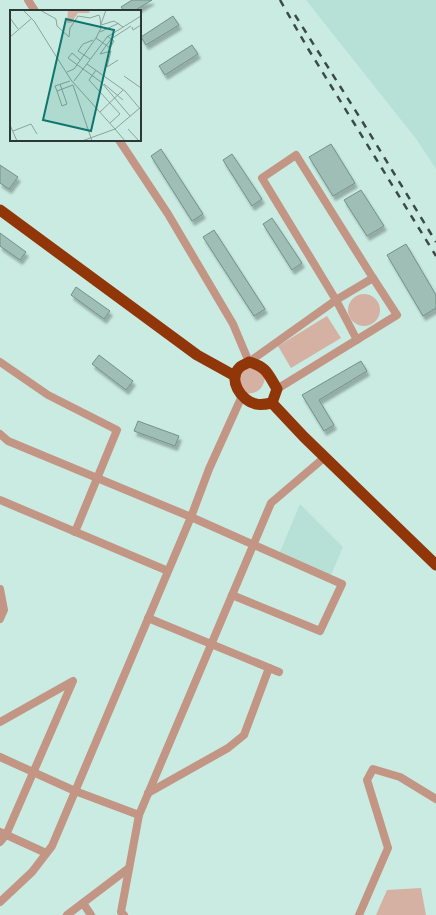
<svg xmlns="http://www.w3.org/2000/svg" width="436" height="915" font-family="'Asap Condensed',sans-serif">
	<defs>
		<filter id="shadow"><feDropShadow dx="2.5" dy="4.5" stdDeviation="1" flood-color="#0004"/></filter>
	</defs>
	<rect width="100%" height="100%" fill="#caebe2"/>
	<!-- built -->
	<g fill="#b7e1d6">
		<polygon points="306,0 436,0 436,169 417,140"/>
		<polygon points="300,504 343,547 331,575 279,554"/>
	</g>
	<!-- green -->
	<g fill="#d5b1a4">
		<circle cx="364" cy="310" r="16"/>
		<polygon points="327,316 341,338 291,368 278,346"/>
		<path d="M254 363 265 378C263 389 257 394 245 394L233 375Z"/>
		<polygon points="421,888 426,915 376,915 387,890"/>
	</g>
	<!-- building -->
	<g fill="#9fbfb6" stroke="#729189" filter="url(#shadow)">
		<polygon points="132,0 152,0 134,11 124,11 121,7"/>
		<polygon points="173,16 179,25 146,45 141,37"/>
		<polygon points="192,45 198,54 165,75 159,66"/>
		<polygon points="331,144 355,183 333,196 309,157"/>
		<polygon points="161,149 203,214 192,221 151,156"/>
		<polygon points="232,154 262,199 252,206 223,160"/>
		<polygon points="0,165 18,177 9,189 0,183"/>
		<polygon points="361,190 384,226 367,236 344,200"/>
		<polygon points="272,218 302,263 292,270 263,224"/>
		<polygon points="214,230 265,309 254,316 203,237"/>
		<polygon points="0,233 26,252 20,260 0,246"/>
		<polygon points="406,244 436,295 436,308 423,316 387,255"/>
		<polygon points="76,287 110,311 104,319 71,295"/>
		<polygon points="99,355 133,381 126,390 92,364"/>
		<polygon points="361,361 367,371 319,400 334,425 324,431 302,395"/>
		<polygon points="138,421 179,436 175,446 134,431"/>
	</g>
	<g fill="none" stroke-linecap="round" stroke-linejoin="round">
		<!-- minor -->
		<g stroke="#c29584" stroke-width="8">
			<polyline points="28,0 35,11"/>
			<polyline points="119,140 168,214 233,324 249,362 336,300 373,278 397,315 277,389"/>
			<polyline points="357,340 336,300 262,178 296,155 373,278"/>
			<polyline points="0,362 48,395 117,430 75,532"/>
			<polyline points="0,434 8,441 191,517 342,584 320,631 232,595"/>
			<polyline points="0,500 168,571"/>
			<polyline points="0,589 4,610 0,619"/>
			<polyline points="148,618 279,672"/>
			<polyline points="0,722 73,681 6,835 0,842"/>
			<polyline points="0,757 75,791 139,815"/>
			<polyline points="148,793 228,748 244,735 269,668"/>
			<polyline points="0,832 46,853"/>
			<polyline points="0,902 32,872 52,846 191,517 209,469 242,396"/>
			<polyline points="83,903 91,915"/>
			<polyline points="67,915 129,868"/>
			<polyline points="124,915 121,912 139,815 271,503 325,457"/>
			<polyline points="359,915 388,848 367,780 373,769 400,777 436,799"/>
		</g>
		<!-- highway -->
		<g stroke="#903608" stroke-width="11">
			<polyline points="0,210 197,355 235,376"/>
			<path d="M249 362C267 367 268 374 277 389L272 403C267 404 260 405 256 404 241 401 227 379 240 367 242 365 246 364 249 362Z"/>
			<polyline points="272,403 304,437 436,565"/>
		</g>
		<!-- rail -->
		<g stroke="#3b4a46" stroke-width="2.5" stroke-dasharray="7 7" stroke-linecap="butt">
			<polyline points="280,0 307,47 436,256"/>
			<polyline points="295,15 362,121 436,242"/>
		</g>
	</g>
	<!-- overview -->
	<g transform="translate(10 10)">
		<rect width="131" height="131" fill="#caebe2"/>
		<path d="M58 0H80L79 3H68L61 13H57Z" fill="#d5b1a4"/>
		<path fill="none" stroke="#8aa39d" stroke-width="1" d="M13 0 24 11 61 70 105 119 72 131M30 0 46 9 47 16 59 27 60 18 68 6 80 8 89 5 90 8 91 18 86 28 64 59 57 62M0 8 8 19M91 14 96 0M91 15 104 11 113 17M122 17 123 20 131 15M90 22 109 13M0 27 22 8M86 28 100 38 104 31 97 26M68 41 73 34 83 30M68 41 80 49M70 50 62 43 58 48 91 72 120 106M108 50 97 57 101 41 90 44 101 29 121 16M77 54 115 81 131 100M86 60 79 70 110 104 100 113M114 66 131 78M60 71 45 76 47 81 63 75 82 131M64 71 97 27 131 6M94 74 113 90M47 81 52 96 57 94 50 74M90 102 113 80M0 115 7 131M105 119 131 97M105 119 115 131M118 119 129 131M3 121 21 114 27 124"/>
		<path fill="#0f766e" fill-opacity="0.15" stroke="#0f766e" stroke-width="2" d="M56 9 104 20 81 121 33 110Z"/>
		<rect width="131" height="131" fill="none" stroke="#2b3835" stroke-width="2"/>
	</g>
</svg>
